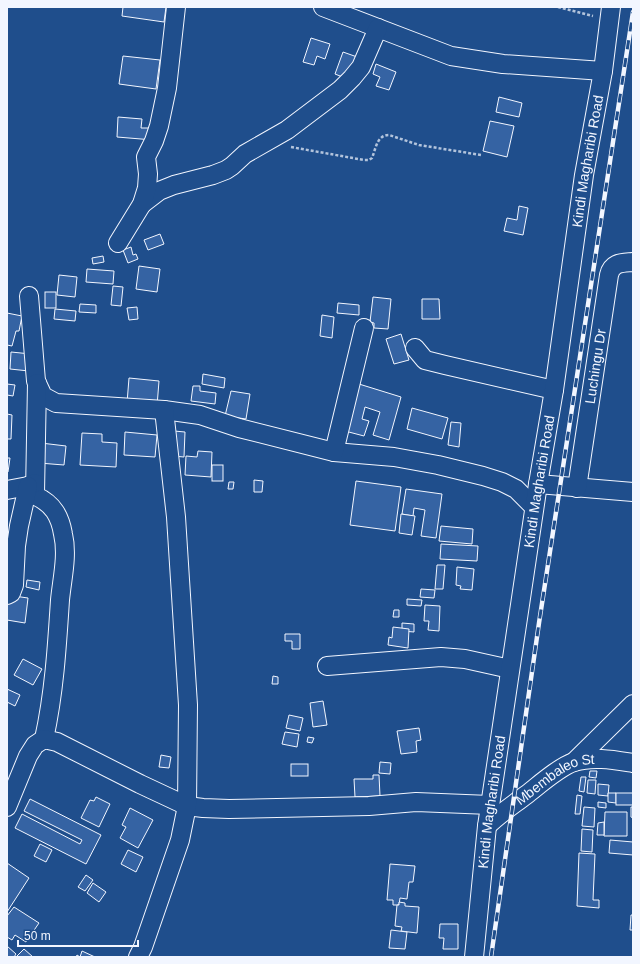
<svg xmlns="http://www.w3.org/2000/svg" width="640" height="964" font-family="Arial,sans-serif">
	<rect width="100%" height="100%" fill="#1f4e8c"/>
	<!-- building -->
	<g fill="#3563a3" stroke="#f2f6ff">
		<polygon points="123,7 166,7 164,22 122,16"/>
		<polygon points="311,38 330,44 325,59 317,56 314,65 303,62"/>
		<polygon points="343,52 360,58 356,67 349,67 345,78 335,74"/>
		<polygon points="123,56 160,60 156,89 119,84"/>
		<polygon points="376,64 396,72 389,90 376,86 380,77 373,74"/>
		<polygon points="499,97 522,103 519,117 496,112"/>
		<polygon points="118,117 142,119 141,128 154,128 153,140 117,137"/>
		<polygon points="490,121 514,126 507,157 483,151"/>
		<polygon points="519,206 528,208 523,235 504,231 507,218 517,220"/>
		<polygon points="160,234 164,244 148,250 144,240"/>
		<polygon points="131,247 133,255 136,254 138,259 128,263 123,250"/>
		<polygon points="103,256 104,262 93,264 92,258"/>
		<polygon points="139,266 160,269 157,292 136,289"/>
		<polygon points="87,269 114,271 113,284 86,282"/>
		<polygon points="59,275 77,277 75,297 57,295"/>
		<polygon points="113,286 123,287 121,306 111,305"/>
		<rect x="45" y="292" width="11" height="16"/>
		<polygon points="373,297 391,299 388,329 374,328 374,323 370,322"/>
		<polygon points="422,299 439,299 440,319 422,319"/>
		<polygon points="338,303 359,305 359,315 337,313"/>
		<polygon points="80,304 96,305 96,313 79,312"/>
		<polygon points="137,307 138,319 129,320 127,308"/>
		<polygon points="55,309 76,311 75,321 54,319"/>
		<polygon points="7,313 22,316 19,331 16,331 12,346 7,345"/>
		<polygon points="322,315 334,317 332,338 320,336"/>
		<polygon points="401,334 409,360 394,364 386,339"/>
		<polygon points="11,352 31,354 29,371 10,369"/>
		<polygon points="203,374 225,378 224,388 202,384"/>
		<polygon points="129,378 159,381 157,406 127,403"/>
		<polygon points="7,384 15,385 13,396 7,395"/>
		<polygon points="359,384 401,397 389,440 373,435 380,412 365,407 362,419 369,421 364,436 345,431"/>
		<polygon points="193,386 200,386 200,391 216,393 215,404 191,401"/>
		<polygon points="231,391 250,394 246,419 225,416"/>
		<polygon points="412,408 448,418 442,439 407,429"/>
		<polygon points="7,414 12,415 11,439 7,439"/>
		<polygon points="451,422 461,423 459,447 448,445"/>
		<polygon points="174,431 185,432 184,457 173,456"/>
		<polygon points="125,432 157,435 155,457 124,455"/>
		<polygon points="82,433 102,434 102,442 117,443 116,467 80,465"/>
		<polygon points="41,443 66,446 64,465 39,463"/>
		<polygon points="198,451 212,452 211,477 185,475 186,456 197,457"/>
		<polygon points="7,458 10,458 8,472 7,472"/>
		<rect x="212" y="465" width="11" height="16"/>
		<polygon points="254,480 263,481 262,492 254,492"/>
		<polygon points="356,481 401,487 395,531 350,525"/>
		<polygon points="229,482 234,482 233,489 228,489"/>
		<polygon points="406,489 442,494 436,538 421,536 425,510 414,508 413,516 402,514"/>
		<polygon points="401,514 415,516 412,535 399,533"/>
		<polygon points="441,526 473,529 472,544 439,541"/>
		<polygon points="441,544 478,546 477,561 440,559"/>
		<polygon points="437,565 445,565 443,589 435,589"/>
		<polygon points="457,567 474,569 472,590 460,589 461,586 456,585"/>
		<polygon points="27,580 40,582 39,590 26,587"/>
		<polygon points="421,589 435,590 434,598 420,597"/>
		<polygon points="14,596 28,598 25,623 7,620 7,600"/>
		<polygon points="407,599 422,600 421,606 407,605"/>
		<polygon points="425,605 440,606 439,631 428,630 429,621 424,621"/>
		<polygon points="394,610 399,610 399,617 393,617"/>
		<polygon points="402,623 414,624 414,632 402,631"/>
		<polygon points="393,627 409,629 408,648 388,645 389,637 392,638"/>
		<polygon points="285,634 300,634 300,649 292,649 292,641 285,641"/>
		<polygon points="23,659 42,669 33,685 14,675"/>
		<polygon points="273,676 278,677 278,684 272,684"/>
		<polygon points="7,689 20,695 15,706 7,702"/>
		<polygon points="323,701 327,725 313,727 310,703"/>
		<polygon points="289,715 303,718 300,731 286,728"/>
		<polygon points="419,728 421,740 416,741 417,752 401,754 397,731"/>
		<polygon points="285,732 299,734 297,747 282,744"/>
		<polygon points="308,737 314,738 312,743 307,742"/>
		<polygon points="161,755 171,757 169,768 159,767"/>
		<polygon points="380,762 391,763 390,774 379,773"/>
		<rect x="291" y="764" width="17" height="12"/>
		<polygon points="590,771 597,771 596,778 589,777"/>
		<polygon points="373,775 379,775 380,796 355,797 354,779 373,779"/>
		<polygon points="581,777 586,777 584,792 579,791"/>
		<polygon points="588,780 596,780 595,794 587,793"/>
		<polygon points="598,784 609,785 608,796 598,795"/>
		<polygon points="608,793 616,793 616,803 608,802"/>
		<rect x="616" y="793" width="17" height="12"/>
		<polygon points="577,795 582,796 580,814 575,814"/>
		<polygon points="96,797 110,804 99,827 81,818 90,800 94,801"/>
		<polygon points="30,799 101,835 86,864 15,828 22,814 80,844 82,840 24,811"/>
		<polygon points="598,802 606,803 606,808 598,807"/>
		<polygon points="584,807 595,808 594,827 582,826"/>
		<polygon points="631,807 633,807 633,818 631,817"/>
		<polygon points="130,808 153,820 138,848 120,838 126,827 122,825"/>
		<polygon points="605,812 627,812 627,836 604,836"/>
		<polygon points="604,822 604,835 597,835 598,823"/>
		<polygon points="582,829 593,830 592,852 581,851"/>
		<polygon points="610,840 633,842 633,855 609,853"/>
		<polygon points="40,844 52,850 46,862 34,856"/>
		<polygon points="128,850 143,857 136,872 121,864"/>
		<polygon points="579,853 595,854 593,900 599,900 599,908 577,906"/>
		<polygon points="7,863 29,878 7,912"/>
		<polygon points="390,864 415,866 413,882 409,882 407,899 400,898 399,905 393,905 393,900 387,900"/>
		<polygon points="86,875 93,880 85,891 78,887"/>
		<polygon points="93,883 106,892 99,902 87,893"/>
		<polygon points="399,902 405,903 405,906 419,907 417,933 401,931 402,927 395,926 397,905 399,905"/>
		<polygon points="14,907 39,923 26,942 15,935 12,940 7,937 7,916"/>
		<polygon points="631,915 633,915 633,930 630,930"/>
		<polygon points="440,924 458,924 458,949 443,949 444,938 439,938"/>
		<polygon points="391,930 407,932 405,949 389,948"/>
		<polygon points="7,946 16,954 14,957 7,957"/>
		<polygon points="24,949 33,957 16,957"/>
		<polygon points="82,951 95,957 76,957 77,955 80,957"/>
	</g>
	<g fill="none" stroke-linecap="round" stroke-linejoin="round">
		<defs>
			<g id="minor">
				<polyline points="323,7 451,56 503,64 603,71"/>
				<polyline points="142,204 159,191 174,185 213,175 226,170 232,166 245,154 287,130 340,90 352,78 361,67 378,28"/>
				<polyline points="118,243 142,204 147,188 148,174 146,157 154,141 159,126 167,88 176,7"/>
				<polyline points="29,296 36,381 43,396 56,403 164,410 200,415 239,428 334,452 394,457 438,465 483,476 502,482 516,489 534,507"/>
				<polyline points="415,348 425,360 445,365 554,390"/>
				<path d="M37 383 35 493 36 496C53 504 60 516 63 534 68 555 62 579 60 600 57 647 54 694 44 739"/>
				<polyline points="334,452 364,328"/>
				<polyline points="538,484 633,492"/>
				<path id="s1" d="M577 488 609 275C612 262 622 263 633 262"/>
				<polyline points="7,490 28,486 35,483"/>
				<polyline points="7,595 11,593 14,585 16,546 19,526 28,486"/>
				<polyline points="327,666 441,657 465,659 510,669"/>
				<polyline points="574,762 633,704"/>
				<polyline points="7,807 28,756 35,745 44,739 57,742 140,784 187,806 203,808 229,809 369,806 416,802 490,805"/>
				<path id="s2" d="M487 826C499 814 513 805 526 795 539 785 559 767 574 762 593 756 614 760 633 763"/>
				<polyline points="138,957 143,947 180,840 187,806 188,705 176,517 164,410"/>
				<path id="s3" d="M474 957 487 826 538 484 554 390 584 175 603 71 611 7"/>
			</g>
		</defs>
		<!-- minor casing -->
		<use href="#minor" stroke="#f2f6ff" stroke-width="20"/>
		<!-- path -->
		<g stroke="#b3c4dc" stroke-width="2.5" stroke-dasharray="3 2" stroke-linecap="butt">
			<polyline points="558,7 593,16"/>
			<path d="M291 147 364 160H369L372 158C376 148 377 135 389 135L419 145 481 155"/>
		</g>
		<!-- minor -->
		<use href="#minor" stroke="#1f4e8c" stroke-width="18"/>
		<defs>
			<polyline id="rail" points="491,957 539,623 633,12"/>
		</defs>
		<!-- rail casing -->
		<use href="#rail" stroke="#f2f6ff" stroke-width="4.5"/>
		<!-- rail -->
		<use href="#rail" stroke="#1f4e8c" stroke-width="3" stroke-dasharray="9" stroke-linecap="butt"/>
	</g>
	<g text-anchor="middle" stroke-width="3" stroke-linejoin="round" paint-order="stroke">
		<!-- street labels -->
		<g font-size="14" fill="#f2f6ff" stroke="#1f4e8c">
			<text dy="5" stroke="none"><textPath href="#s3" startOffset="804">Kindi Magharibi Road</textPath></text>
			<text dy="5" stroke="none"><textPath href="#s1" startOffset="123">Luchingu Dr</textPath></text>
			<text dy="5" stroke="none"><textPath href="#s3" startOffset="480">Kindi Magharibi Road</textPath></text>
			<text dy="5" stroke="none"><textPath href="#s2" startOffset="84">Mbembaleo St</textPath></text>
			<text dy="5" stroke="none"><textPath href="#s3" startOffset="156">Kindi Magharibi Road</textPath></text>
		</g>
	</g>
	<!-- border -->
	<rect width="640" height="964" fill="none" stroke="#f2f6ff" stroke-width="16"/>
	<!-- scale -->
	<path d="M18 940v6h120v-6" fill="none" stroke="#f2f6ff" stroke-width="2"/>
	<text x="24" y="940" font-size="12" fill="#f2f6ff" stroke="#1f4e8c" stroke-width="3" paint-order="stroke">50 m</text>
</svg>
